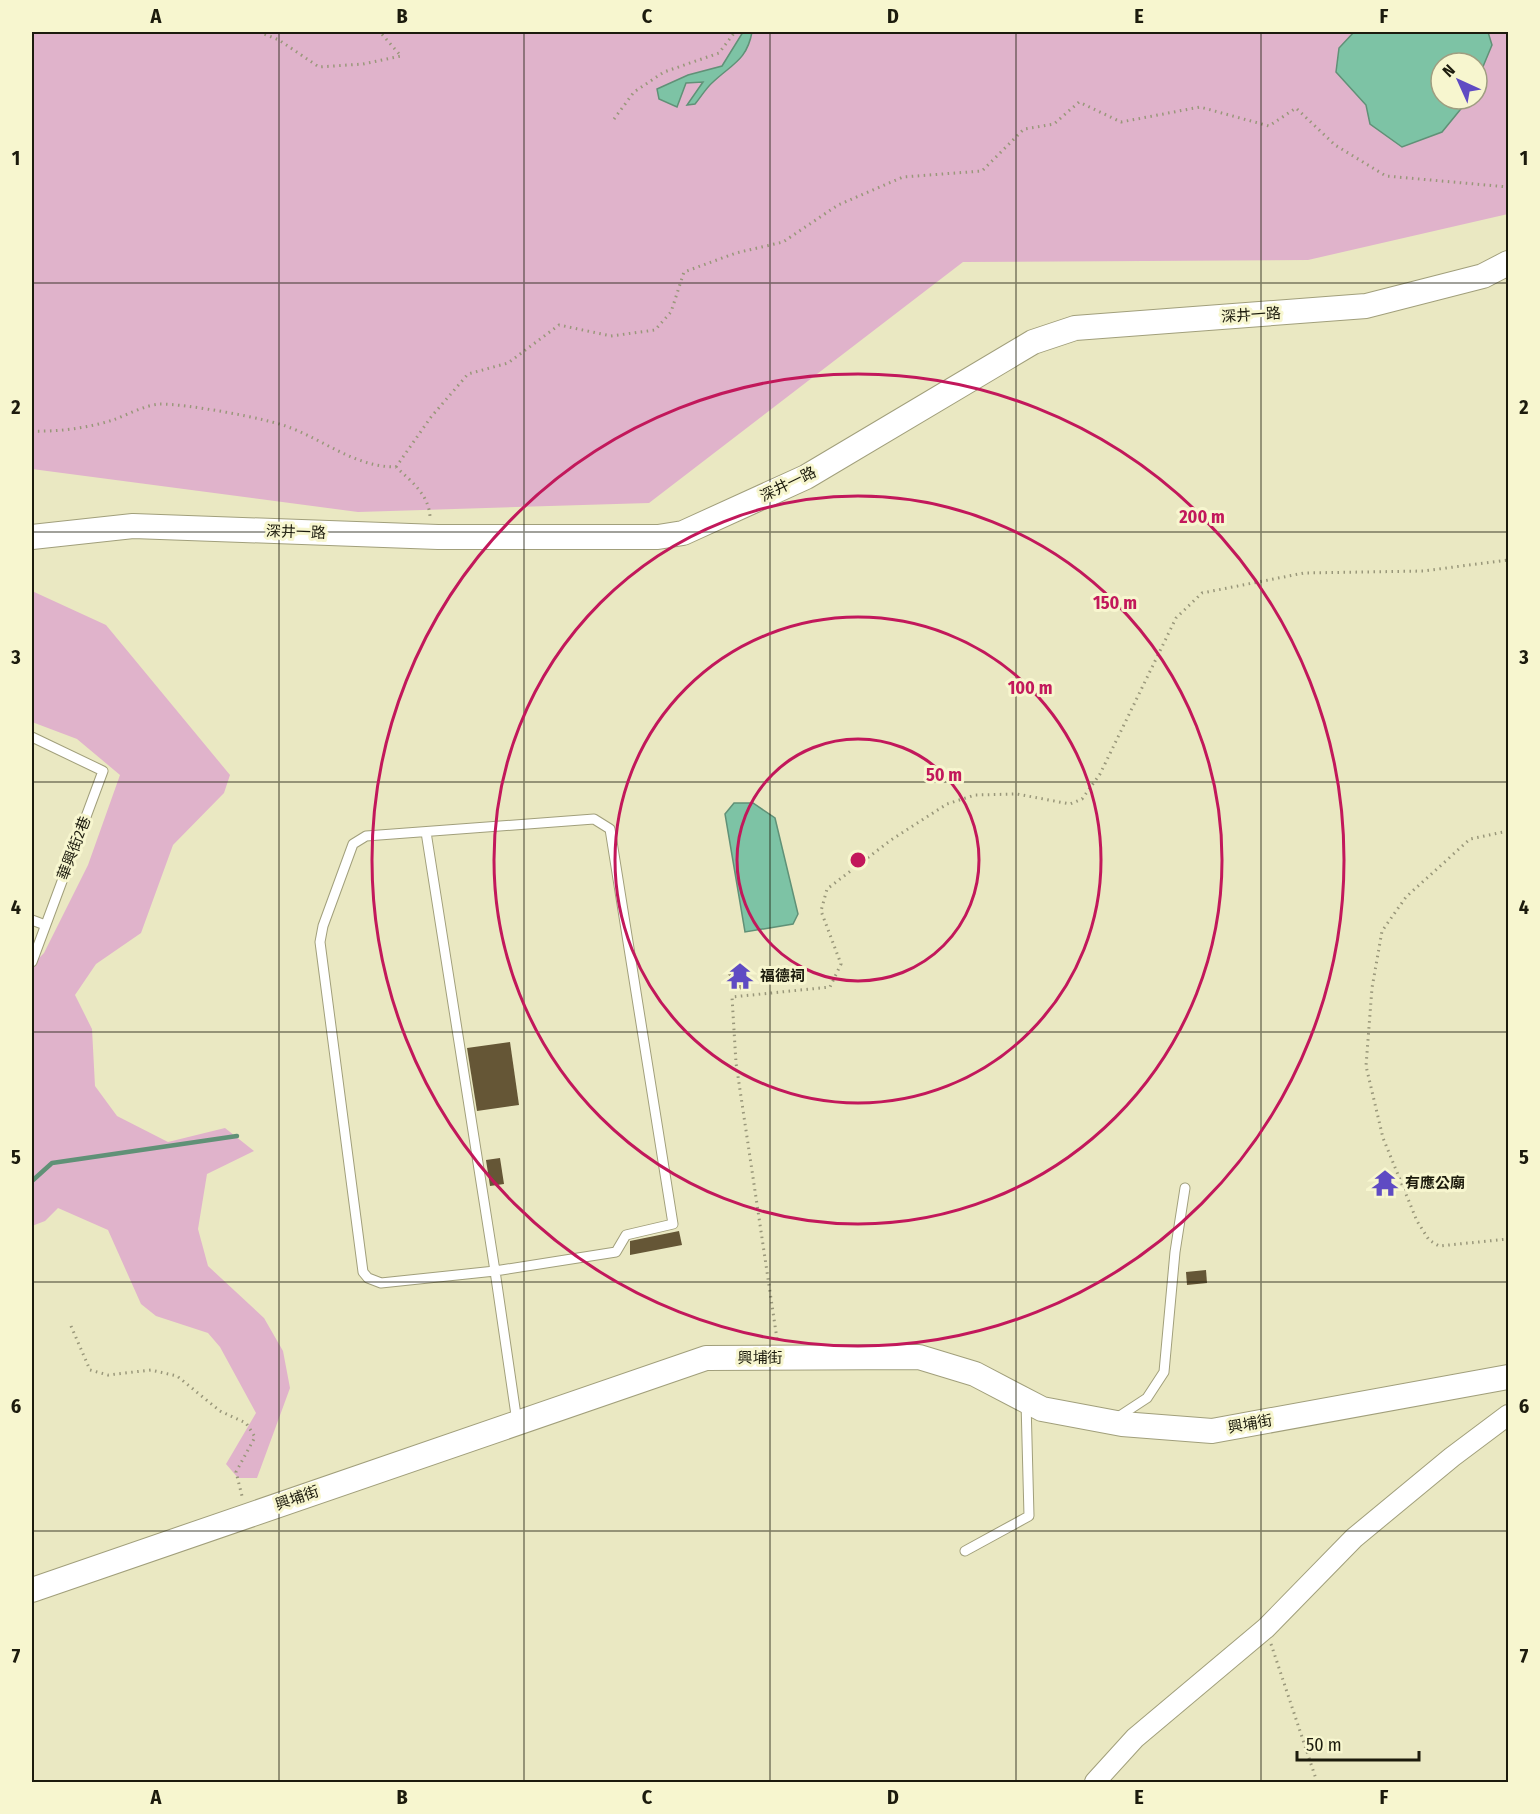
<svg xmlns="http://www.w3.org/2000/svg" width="1540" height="1814" font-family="'Fira Sans Condensed','Noto Sans TC',sans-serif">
	<rect width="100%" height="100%" fill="#eae8c2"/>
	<!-- green -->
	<g fill="#e0b3cb" fill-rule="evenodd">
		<path d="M32 32H1508V214L1308 260 963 262 649 503 358 512 32 469ZM1441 63H1477V99H1441Z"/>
		<polygon points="32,591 106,625 230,775 224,793 173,845 141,933 96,964 75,995 92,1029 95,1086 117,1116 168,1142 225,1128 254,1151 207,1174 198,1229 208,1266 264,1318 283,1351 290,1388 257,1478 238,1478 226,1464 256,1413 220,1347 208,1333 156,1316 141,1304 108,1230 58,1208 45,1221 32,1226 32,965 44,953 88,865 120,775 77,739 32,722"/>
	</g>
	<!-- water -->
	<g fill="#7dc3a5" stroke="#609177" stroke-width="1.5">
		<path d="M743 32H752C747 60 732 64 713 82 706 88 701 97 695 104L687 105 703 82 686 83 677 107 659 99 657 89 688 75 722 66Z"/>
		<polygon points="1354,32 1488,32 1492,45 1477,81 1477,63 1441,63 1441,99 1469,99 1442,132 1402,147 1370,124 1366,105 1336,72 1339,48"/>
		<polygon points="734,803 753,803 775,818 798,914 793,924 745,932 725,814"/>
	</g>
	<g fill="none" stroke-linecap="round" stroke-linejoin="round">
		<!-- stream -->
		<polyline stroke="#609177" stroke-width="4.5" points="32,1181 52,1163 237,1136"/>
	</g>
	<!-- building -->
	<g fill="#655636">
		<polygon points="739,963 753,980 741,990 727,973"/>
		<polygon points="510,1042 519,1105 477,1111 467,1048"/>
		<polygon points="500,1158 504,1184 490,1186 486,1160"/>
		<polygon points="679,1231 682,1245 630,1255 630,1241"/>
		<polygon points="1206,1270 1207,1283 1187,1285 1186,1272"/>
	</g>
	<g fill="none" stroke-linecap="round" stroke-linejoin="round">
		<defs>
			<g id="service">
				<polyline points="32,737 103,771 32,962"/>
				<polyline points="426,832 495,1271 616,1252 626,1235 673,1224 610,829 594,819 366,836 353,844 323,926 320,942 363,1272 368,1278 381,1283 495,1271 517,1422"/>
				<polyline points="32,920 45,925"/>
				<polyline points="1115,1419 1147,1398 1164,1372 1175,1252 1185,1188"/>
				<polyline points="965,1551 1029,1516 1026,1402"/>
			</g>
			<polyline id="minor" points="1095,1782 1135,1738 1266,1628 1354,1538 1452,1457 1508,1415"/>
			<g id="tertiary">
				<polyline points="32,537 133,526 438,537 658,537 683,533 806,477 1033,342 1075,328 1366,306 1483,276 1508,263"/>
				<polyline points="32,1590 706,1358 919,1357 975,1374 1042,1409 1122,1424 1212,1431 1508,1377"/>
			</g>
		</defs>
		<!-- service casing -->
		<use href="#service" stroke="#a19f7b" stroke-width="11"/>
		<!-- minor casing -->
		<use href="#minor" stroke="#a19f7b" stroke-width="22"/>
		<!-- tertiary casing -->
		<use href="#tertiary" stroke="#a19f7b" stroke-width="26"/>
		<!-- path -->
		<g stroke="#99977a" stroke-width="3" stroke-dasharray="1.5 4.5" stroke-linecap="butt">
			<polyline points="259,32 279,40 319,67 363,64 401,56 380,32"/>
			<polyline points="614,119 634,92 664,72 719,53 735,32"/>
			<path d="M32 431C58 432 88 428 113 420 127 415 145 405 160 404 186 404 267 418 291 428 327 442 356 467 396 467 412 482 429 495 430 517"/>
			<polyline points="396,467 431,417 468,374 508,363 559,325 611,336 655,330 671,312 684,272 736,253 783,242 838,205 903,177 982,171 1024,129 1054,124 1079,102 1121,122 1200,107 1269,126 1296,108 1335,145 1386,176 1508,187"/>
			<polyline points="1508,831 1470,839 1406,897 1382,931 1372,988 1366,1066 1383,1138 1417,1221 1429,1240 1439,1246 1508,1239"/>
			<polyline points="71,1326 90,1370 108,1375 151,1370 177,1376 220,1411 246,1423 255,1437 236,1472 242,1496"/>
			<polyline points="777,1339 736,1063 732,997 830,987 841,964 821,911 827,889 891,840 947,804 975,795 1017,794 1070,804 1082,799 1100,774 1176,618 1202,593 1304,573 1423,571 1508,560"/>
			<polyline points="1271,1644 1317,1782"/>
		</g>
		<!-- service -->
		<use href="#service" stroke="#fff" stroke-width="9"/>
		<!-- minor -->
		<use href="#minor" stroke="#fff" stroke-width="20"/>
		<!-- tertiary -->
		<use href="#tertiary" stroke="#fff" stroke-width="24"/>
	</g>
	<!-- grid -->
	<path fill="none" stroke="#1c1b0d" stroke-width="1.5" stroke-opacity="0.55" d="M279 32V1782M524 32V1782M770 32V1782M1016 32V1782M1261 32V1782M32 283H1508M32 532H1508M32 782H1508M32 1032H1508M32 1282H1508M32 1531H1508"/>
	<!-- distance rings -->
	<g fill="none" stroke="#c2185b" stroke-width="3">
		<circle cx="858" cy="860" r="121"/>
		<circle cx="858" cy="860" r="243"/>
		<circle cx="858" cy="860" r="364"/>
		<circle cx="858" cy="860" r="486"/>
	</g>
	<!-- icons -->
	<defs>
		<symbol id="temple-bare" viewBox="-9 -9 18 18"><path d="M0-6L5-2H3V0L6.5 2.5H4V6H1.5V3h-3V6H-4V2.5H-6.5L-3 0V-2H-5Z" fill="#5f4bc3" stroke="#f7f6cf" stroke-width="2.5" paint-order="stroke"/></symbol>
	</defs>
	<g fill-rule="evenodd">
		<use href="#temple-bare" x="721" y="957" width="38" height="38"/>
		<use href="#temple-bare" x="1366" y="1164" width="38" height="38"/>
	</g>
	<g text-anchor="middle" stroke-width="6" stroke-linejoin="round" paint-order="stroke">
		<!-- street labels -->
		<g font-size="15" fill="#1c1b0d" stroke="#f7f6cf">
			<text transform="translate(1251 315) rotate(-4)" y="5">深井一路</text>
			<text transform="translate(788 484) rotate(-26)" y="5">深井一路</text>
			<text transform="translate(296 532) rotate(2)" y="5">深井一路</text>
			<text transform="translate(74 848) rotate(-69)" y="5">華興街2巷</text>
			<text x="760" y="1363">興埔街</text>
			<text transform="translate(1250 1424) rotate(-10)" y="5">興埔街</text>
			<text transform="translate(297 1498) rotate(-19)" y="5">興埔街</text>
		</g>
		<!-- poi labels -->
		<g font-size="15" font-weight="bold" fill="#1c1b0d" stroke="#f7f6cf" text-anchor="start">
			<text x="760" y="981">福德祠</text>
			<text x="1405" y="1188">有應公廟</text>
		</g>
	</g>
	<circle cx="858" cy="860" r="9" fill="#c2185b" stroke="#f7f6cf" stroke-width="3"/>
	<g font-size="18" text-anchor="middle" font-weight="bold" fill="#c2185b" stroke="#f7f6cf" stroke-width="6" stroke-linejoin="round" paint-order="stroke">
		<text x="1202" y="523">200 m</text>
		<text x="1115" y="609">150 m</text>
		<text x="1030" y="694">100 m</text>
		<text x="944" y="781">50 m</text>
	</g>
	<!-- border -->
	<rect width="1540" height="1814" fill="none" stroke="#f7f6cf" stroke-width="66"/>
	<!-- north arrow -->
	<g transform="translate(1459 81) rotate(315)"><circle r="28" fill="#f7f6cf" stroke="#9f9e81" stroke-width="1.5"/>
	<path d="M0-4.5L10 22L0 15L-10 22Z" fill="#5f4bc3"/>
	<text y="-9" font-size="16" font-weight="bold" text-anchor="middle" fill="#1c1b0d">N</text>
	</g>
	<!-- scale -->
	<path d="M1297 1751v9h122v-9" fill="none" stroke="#1c1b0d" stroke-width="3"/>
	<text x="1306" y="1751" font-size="18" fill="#1c1b0d" stroke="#f7f6cf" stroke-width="4.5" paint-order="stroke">50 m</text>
	<rect x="33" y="33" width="1474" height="1748" fill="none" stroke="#1c1b0d" stroke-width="2"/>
	<g font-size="20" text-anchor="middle" font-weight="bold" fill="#1c1b0d">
		<text x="156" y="23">A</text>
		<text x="402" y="23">B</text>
		<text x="647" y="23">C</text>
		<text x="893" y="23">D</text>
		<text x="1139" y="23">E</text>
		<text x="1384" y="23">F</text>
		<text x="16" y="165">1</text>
		<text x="1524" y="165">1</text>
		<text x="16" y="414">2</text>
		<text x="1524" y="414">2</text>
		<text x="16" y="664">3</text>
		<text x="1524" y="664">3</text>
		<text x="16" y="914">4</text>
		<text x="1524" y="914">4</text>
		<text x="16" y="1164">5</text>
		<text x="1524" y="1164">5</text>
		<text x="16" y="1413">6</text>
		<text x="1524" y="1413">6</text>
		<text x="16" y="1663">7</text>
		<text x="1524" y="1663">7</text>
		<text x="156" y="1804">A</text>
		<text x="402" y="1804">B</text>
		<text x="647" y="1804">C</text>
		<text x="893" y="1804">D</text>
		<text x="1139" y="1804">E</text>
		<text x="1384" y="1804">F</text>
	</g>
</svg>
